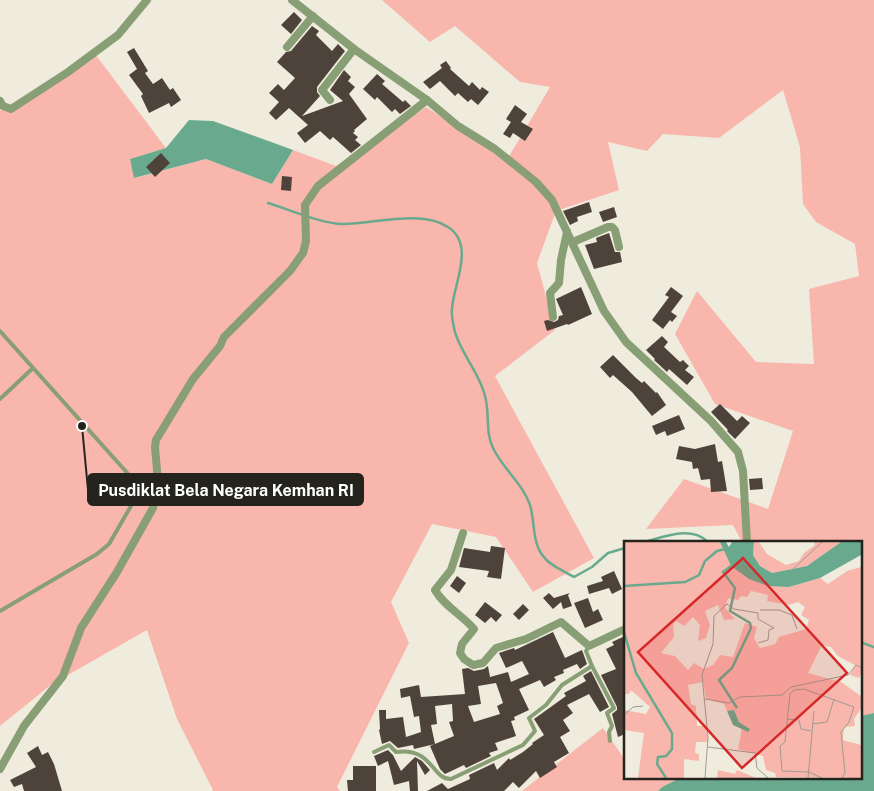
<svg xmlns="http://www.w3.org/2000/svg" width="874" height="791" font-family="'Public Sans',sans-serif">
	<rect width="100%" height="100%" fill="#efecdd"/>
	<!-- green -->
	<g fill="#f9b6ac">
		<polygon points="382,0 874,0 874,713 860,716 860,542 742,542 733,525 646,529 684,479 768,509 793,431 715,404 675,334 697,291 756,362 814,364 809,289 859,276 855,244 816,222 803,204 800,147 783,90 719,138 663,134 647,151 608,142 619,190 556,211 537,263 555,330 495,376 594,558 533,592 496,537 432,524 391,602 409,643 337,787 340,791 212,791 213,790 177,719 147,630 52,684 0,726 0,111 95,54 166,148 130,159 135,178 206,159 272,184 293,150 336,166 426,107 507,160 550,87 520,82 455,26 430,42"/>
		<polygon points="603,728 623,757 625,756 625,777 682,777 662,787 658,791 522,791"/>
	</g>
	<!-- water -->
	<g fill="#69aa8e">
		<polygon points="189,120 213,121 293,150 272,184 206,159 134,178 130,159 166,148"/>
		<polygon points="874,713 874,791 658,791 662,787 682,777 860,777 860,716"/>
	</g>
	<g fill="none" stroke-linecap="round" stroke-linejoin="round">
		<!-- stream -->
		<g stroke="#69aa8e" stroke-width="2.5">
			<path d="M268 203C288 209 325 225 344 224 373 224 422 209 448 227 476 245 453 285 452 309 451 315 453 322 454 328 458 350 480 373 485 396 490 413 485 432 493 448 503 469 523 484 530 505 535 522 532 542 543 556 550 566 564 571 574 577L592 567 608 553 625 548"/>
			<path d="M644 542C664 537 691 525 708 542"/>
			<polyline points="860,642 874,647"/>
		</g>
	</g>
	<!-- building -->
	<g fill="#4e433b" fill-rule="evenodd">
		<polygon points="294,12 302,20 291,34 281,25"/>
		<polygon points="312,26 319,31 316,35 332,51 338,44 345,51 317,87 317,92 320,96 302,116 343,101 330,90 344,70 351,77 348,81 355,87 349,94 367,119 354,130 355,131 353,133 358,137 355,140 361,145 351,153 333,137 330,140 320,131 305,143 297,133 308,125 289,108 276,120 269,113 279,102 269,93 278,84 284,90 295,78 277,62 286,52 291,51"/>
		<polygon points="134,48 148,71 145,73 153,84 162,78 170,90 173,88 181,100 171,107 169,103 149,113 141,96 143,94 129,75 137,69 127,52"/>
		<polygon points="446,61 451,68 450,69 469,86 472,82 480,90 482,87 489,92 478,105 471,99 468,102 458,93 455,96 440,81 430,89 423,82 442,68 440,65"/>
		<polygon points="377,74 385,81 382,84 403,102 405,100 411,106 400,114 395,109 392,112 377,97 375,100 363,89"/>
		<polygon points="515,105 527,114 521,122 533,129 525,141 513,133 510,138 503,134 511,122 506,119"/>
		<polygon points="161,153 170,163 155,177 146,167"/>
		<polygon points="282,176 292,177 291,191 281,190"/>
		<polygon points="589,202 592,212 577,217 578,221 570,225 563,211"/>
		<polygon points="614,207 617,217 603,222 599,212"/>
		<polygon points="609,233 615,252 620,252 622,262 594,269 585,245 597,242 596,238"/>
		<polygon points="581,287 592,314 568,325 567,324 547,331 544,321 548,320 554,322 558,320 559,316 563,315 556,299"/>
		<polygon points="671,287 683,296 671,312 677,316 672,322 670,320 663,329 652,320 669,297 665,295"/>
		<polygon points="662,336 668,342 664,347 680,362 683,360 689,366 685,370 694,377 687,385 669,369 667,372 654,360 655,359 646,350"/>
		<polygon points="613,355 636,378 642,383 644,381 656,393 657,392 666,405 652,416 632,392 613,375 610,378 600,367"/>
		<polygon points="720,404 737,421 742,416 750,423 735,439 727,431 728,430 711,412"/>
		<polygon points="679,415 685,429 667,436 665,431 656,435 652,426"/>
		<polygon points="715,444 718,462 722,461 727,491 711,492 710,479 701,480 698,468 693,469 692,462 676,459 679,446 695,449"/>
		<polygon points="762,478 763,489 750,490 749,479"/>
		<polygon points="491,546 505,548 501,579 487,577 489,571 459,567 464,548 490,552"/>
		<polygon points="614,571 622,589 612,594 609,588 589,594 587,586 603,581 601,577"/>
		<polygon points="457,576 466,583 459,593 450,586"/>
		<polygon points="549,593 554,598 570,593 568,595 572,606 563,609 561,602 553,609 543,598"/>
		<polygon points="588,598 593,612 598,609 603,620 585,628 574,603"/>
		<polygon points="485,602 502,615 496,622 491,617 485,623 475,615"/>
		<polygon points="523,604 529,610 519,620 513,614"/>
		<path d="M553 632 565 658 582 650 587 664 580 669 577 664 563 670 564 673 554 677 556 680 544 687 540 680 519 689 529 710 514 717 515 720 511 721 516 736 495 743 498 750 489 753 491 756 466 768 464 765 445 774 440 769 430 746 454 736 449 722 453 721 452 704 435 706 437 724 431 725 435 744 414 749 413 745 398 748 390 741 382 744 379 730 380 729 379 710H386V719L403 717 406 737 421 732 419 716 414 717 410 696 401 698 400 689 419 685 421 697 465 694 462 669 468 668 474 671 484 669 488 666 490 677 508 672 511 682 529 674 522 661 506 668 499 653 514 648 515 650ZM496 683 503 703 497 706 500 714 474 722 468 706 481 704 478 686Z"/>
		<polygon points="625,636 625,734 618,737 612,714 617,710 617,707 601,675 616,669 606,649 614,645 612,642"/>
		<polygon points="591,671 609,707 600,712 589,694 567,705 573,713 563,720 570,731 560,737 569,753 554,762 557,767 540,778 536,771 519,788 513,782 504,791 427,791 442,783 448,789 470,779 469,775 494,763 497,770 509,758 510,760 523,752 533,744 532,743 544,735 534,719 566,696 564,693 586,681 583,676"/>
		<polygon points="38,746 42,755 48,752 54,764 62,791 24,791 22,784 14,787 10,780 36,767 27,753"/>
		<polygon points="388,750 393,755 401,771 415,757 422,761 430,770 425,775 417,761 418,791 410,791 409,781 394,785 388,761 378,766 374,756"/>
		<polygon points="353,766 376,766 376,791 348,791 347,780 353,780"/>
	</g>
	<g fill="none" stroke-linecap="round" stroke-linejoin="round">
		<!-- lane -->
		<g stroke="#889e75" stroke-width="4">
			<polyline points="0,331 130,476 133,492 131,506 109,544 97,554 0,611"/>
			<polyline points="0,399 33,368"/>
			<polyline points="589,646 586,651 592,666 614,708 607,713 612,726 609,732 610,741"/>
			<path d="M374 752 389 745 396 752C433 747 431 779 451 779L523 745 535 731 529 718 546 705 562 685 592 666"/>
		</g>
		<!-- street -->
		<g stroke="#889e75" stroke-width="8">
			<polyline points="292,0 354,49 427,100 458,126 495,149 536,182 552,200 604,311 626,342 711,421 738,452 743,471 747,542"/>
			<polyline points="287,47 313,16"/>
			<polyline points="330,100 322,90 354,49"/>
			<polyline points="0,101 3,106 11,109 68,72 118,35 147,0"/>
			<polyline points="573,242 608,227 612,227 615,230 619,247"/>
			<polyline points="553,317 550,293 559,283 561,260 567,232"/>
			<path d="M463 533 451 570 435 590C444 606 462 615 474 629L462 644 460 653 464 659 473 665 483 663 496 648 526 639 561 622 589 646 625 629"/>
			<polyline points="0,769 24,726 63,676 81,628 117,572 153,508 158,482 155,447 156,440 193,379 220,346 224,337 290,271 303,253 306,241 305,205 318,186 427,100"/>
		</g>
	</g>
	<!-- overview -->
	<g transform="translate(624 541)">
		<rect width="238" height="238" fill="#efecdd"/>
		<path d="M0 1H96L107 25 165 46 196 37 204 43 223 30 237 26V133L235 137 226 134 231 124 214 115 207 106 198 104 184 132 217 141 237 155V168L230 178 231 185 220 186 219 199 237 204V237L152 236 151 232 142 229 139 215 114 208 118 187 126 188 115 181 110 169 103 170 100 163 82 158 79 141 64 144 67 163 72 165 73 185H82L84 201H72L71 212 75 213V220L60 218V237H14L20 192 0 189V169L22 173 26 166 7 149 5 153H1L0 160ZM127 50 144 54 143 60 165 64 174 61 181 66 177 74 185 79 182 88 155 96 151 103 136 107 130 97 133 86 121 82 109 116 96 114 89 124 80 128 70 122 64 129 51 115 37 112 50 96 49 84 52 80 60 85 69 76 76 84 74 100 82 97 86 84 81 70 94 64 100 79 111 78 101 67 104 57 114 59 117 55 123 56ZM130 1H135L143 13 162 24 175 20 180 12 191 4 190 1H217L183 25 148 32 136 25 129 14ZM94 229 111 233 113 229 132 237H93Z" fill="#f9b6ac" fill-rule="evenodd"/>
		<path d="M96 1H102L105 6 108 1H130L129 14 136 25 148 32 183 25 217 1H237V14L196 37 165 46 144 45 125 38 107 25ZM110 169 115 181 126 188 124 191 109 184 103 170Z" fill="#69aa8e"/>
		<path fill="none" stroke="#69aa8e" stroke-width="2.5" d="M107 25 99 31 111 47 106 70 126 82 127 87 108 127 95 139 113 167M0 45 61 41 75 34 81 20 93 10 101 8M0 91 12 132 48 192V208L42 215 34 216 33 223 42 237"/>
		<path fill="none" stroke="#9e9c91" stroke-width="1" d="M167 30 198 1M136 69H155L168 74 173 88M81 158 105 162 116 156 158 154 167 146 224 134 232 124 238 127M0 174 9 166 19 165M163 178 175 179 177 188 187 190M188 183 203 181 210 158M84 206 131 212 133 227 144 237M81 237 84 197 78 134 89 103 90 75 103 63 110 68 134 72V78L150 87 145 89 144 99 134 102M184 237 190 170M198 237 185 231 158 230 156 205 161 201 166 153 170 149 180 148 230 166 225 181 217 191 221 232 218 237"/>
		<path fill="#d62828" fill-opacity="0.15" stroke="#d62828" stroke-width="2.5" d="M119 17 223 132 118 227 14 111Z"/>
		<rect width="238" height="238" fill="none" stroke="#24231e" stroke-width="2.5"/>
	</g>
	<!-- callouts -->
	<path fill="none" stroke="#24231e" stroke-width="2" d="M82 426L88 490"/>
	<circle fill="#24231e" stroke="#fff" stroke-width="2" cx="82" cy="426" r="5"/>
	<rect fill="#24231e" stroke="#24231e" stroke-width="2" x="88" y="474" width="275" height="31" rx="5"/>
	<g font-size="16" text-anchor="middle" font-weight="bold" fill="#fff">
		<text x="226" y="496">Pusdiklat Bela Negara Kemhan RI</text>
	</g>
</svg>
